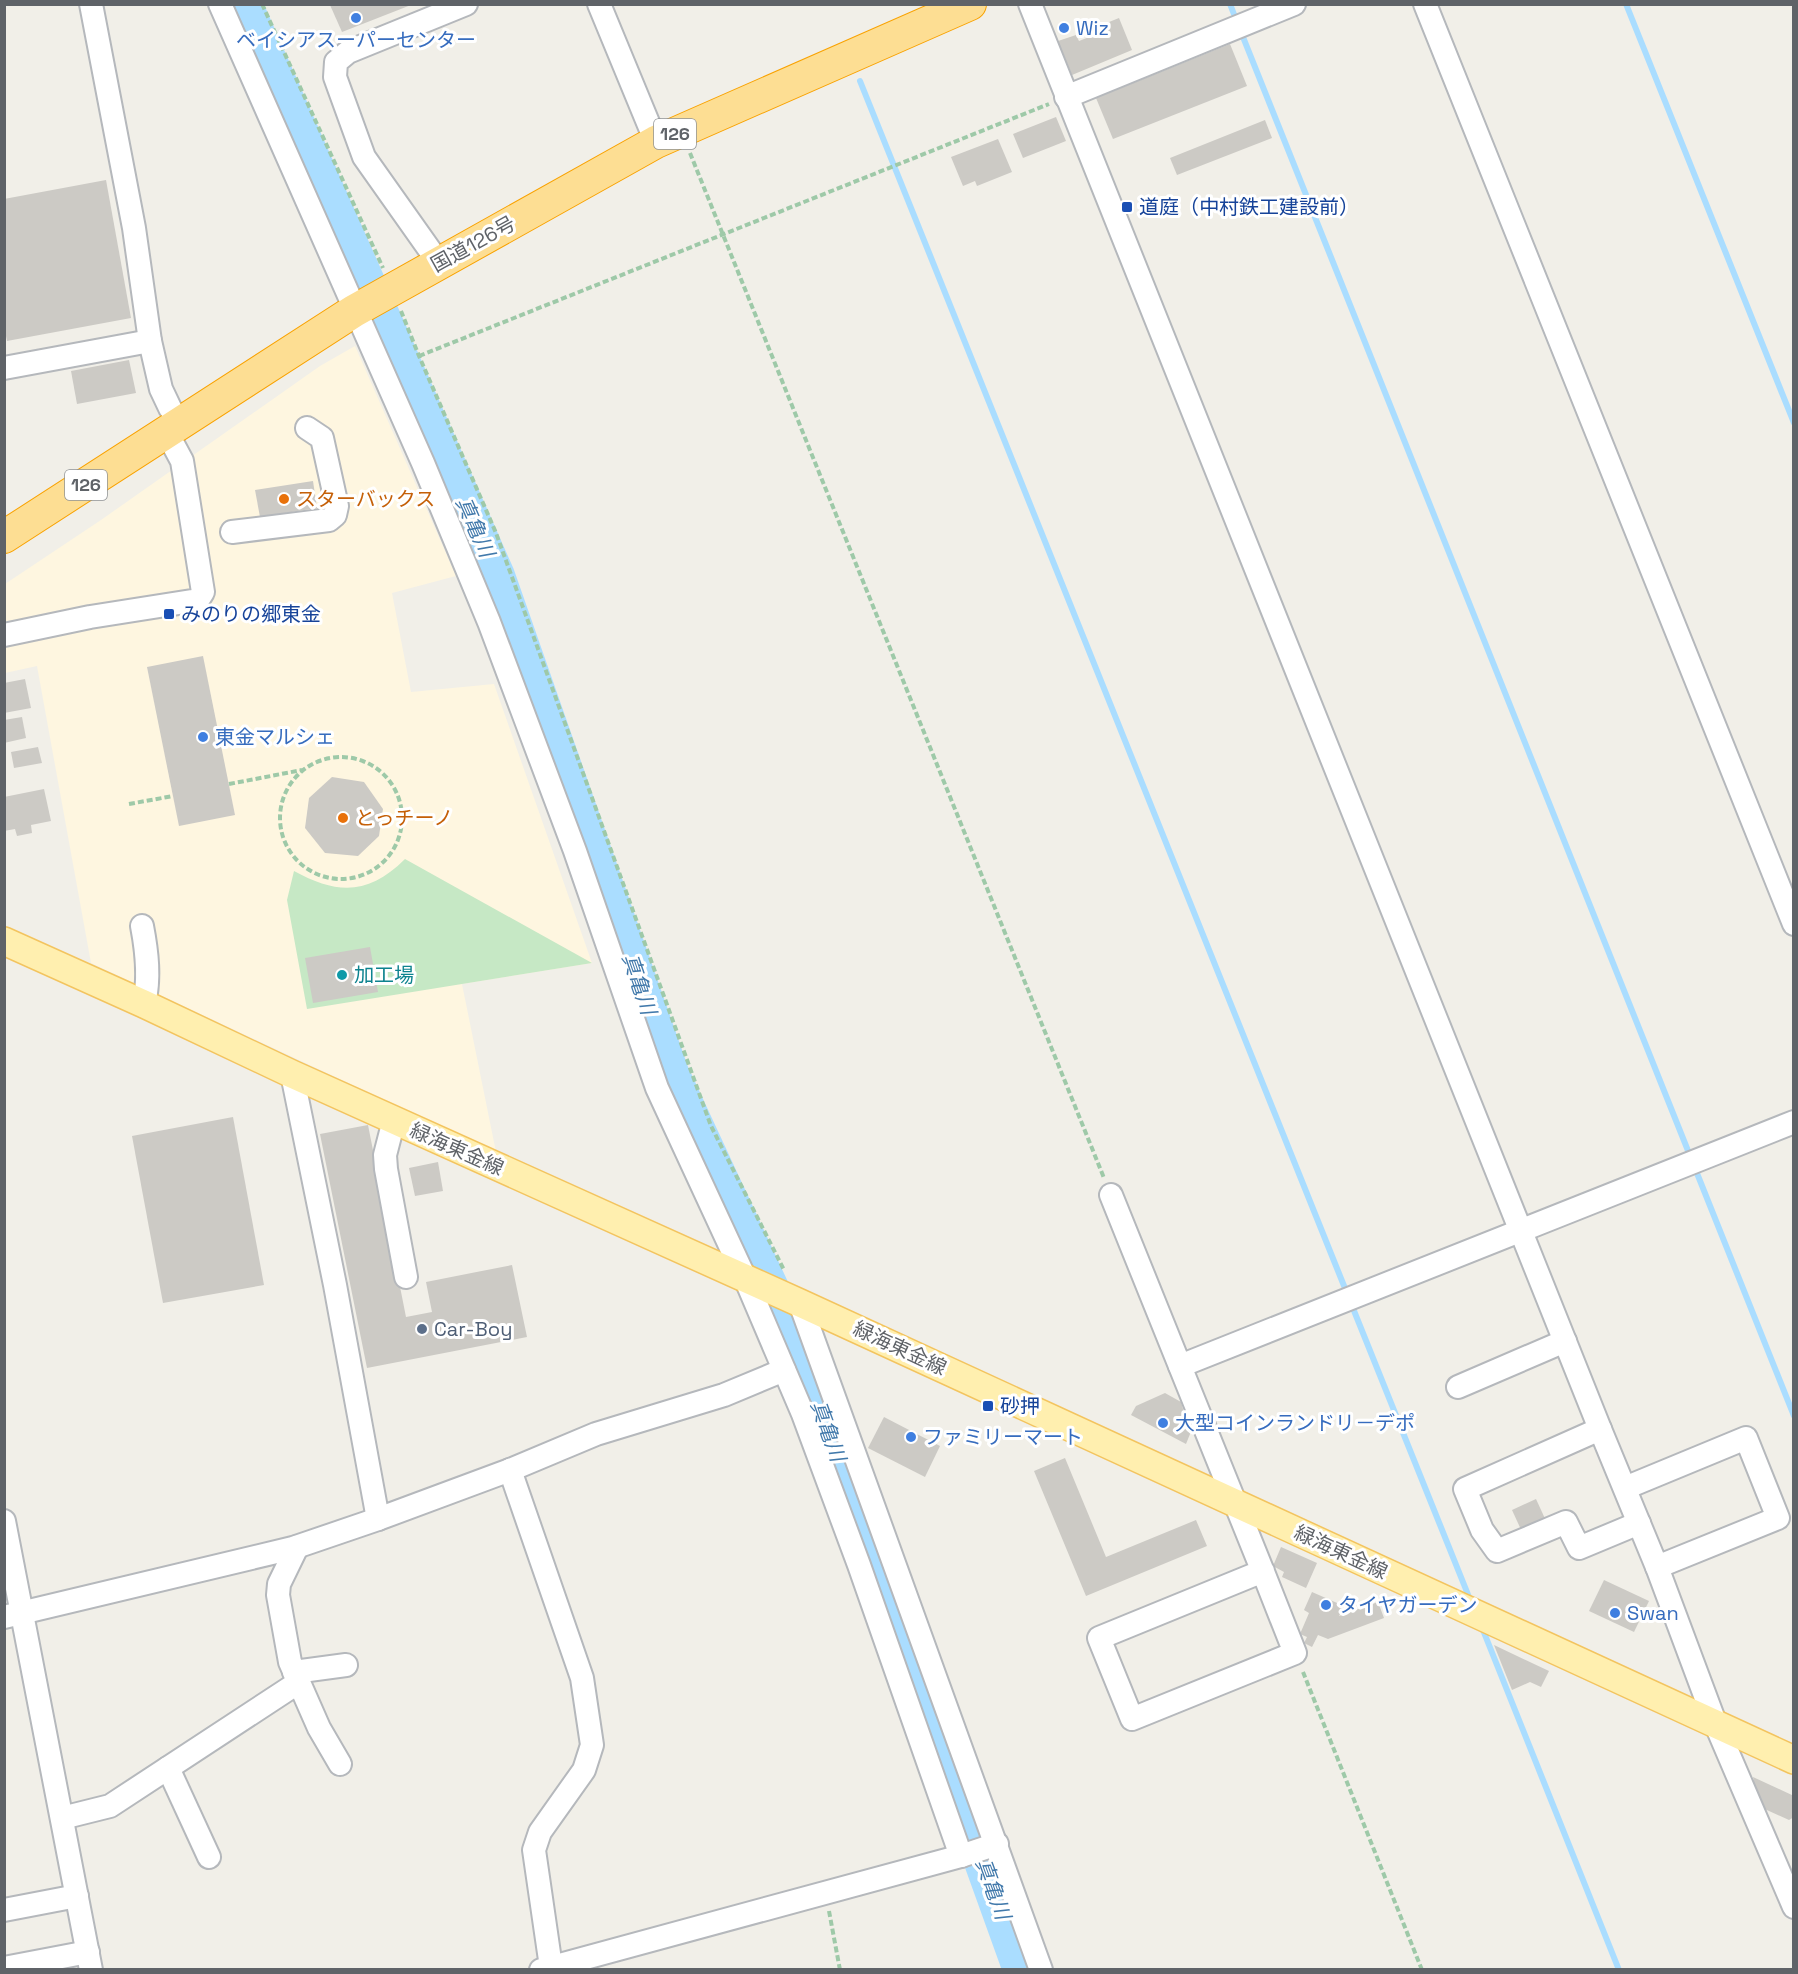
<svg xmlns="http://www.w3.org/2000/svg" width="1798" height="1974" font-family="'Space Grotesk','Noto Sans JP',sans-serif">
	<rect width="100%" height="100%" fill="#f1efe8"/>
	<!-- commercial -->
	<polygon fill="#fef6e0" points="355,346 456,576 392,593 411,692 494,684 592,963 462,984 496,1152 91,963 37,666 5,673 5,584 101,520 320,366"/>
	<!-- green -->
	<path fill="#c6e8c5" d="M405 859 592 963 307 1009 287 900 294 871C338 895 369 895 405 859Z"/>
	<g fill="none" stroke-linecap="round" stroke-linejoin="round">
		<!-- stream -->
		<g stroke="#adf" stroke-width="6">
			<polyline points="1230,4 1237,22"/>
			<polyline points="1626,4 1794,423"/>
			<polyline points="1241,32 1794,1416"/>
			<polyline points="860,81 1471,1602"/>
			<polyline points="1481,1625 1619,1970"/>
		</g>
		<!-- river -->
		<polyline stroke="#adf" stroke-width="38" points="243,4 496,576 670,1073 800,1353 1022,1970"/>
	</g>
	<!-- building -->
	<g fill="#cccac5">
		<polygon points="330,5 411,5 342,32"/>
		<polygon points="1119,18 1132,50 1072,75 1058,41 1076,35 1079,41 1107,30 1104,24"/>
		<polygon points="1230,44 1247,86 1113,139 1096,98"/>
		<polygon points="1056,117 1066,141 1023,158 1013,134"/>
		<polygon points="1265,120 1272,138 1177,175 1170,158"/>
		<polygon points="998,139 1012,172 977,186 975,181 963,186 951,157"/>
		<polygon points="106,180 131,318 7,341 4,326 4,199"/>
		<polygon points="129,360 136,393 77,404 71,371"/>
		<polygon points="313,481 317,508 260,517 255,490"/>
		<polygon points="203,656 235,815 179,826 147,667"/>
		<polygon points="25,679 31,708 4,713 4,683"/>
		<polygon points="22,717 26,738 4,743 4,720"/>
		<polygon points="38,747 42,763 14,768 11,752"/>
		<polygon points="332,777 364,782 383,809 379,836 358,856 325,853 305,828 309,798"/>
		<polygon points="44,789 51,821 31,825 32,833 17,836 15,829 4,831 4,797"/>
		<polygon points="370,947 378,992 313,1003 305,958"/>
		<polygon points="233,1117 264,1285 163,1303 132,1136"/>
		<polygon points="368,1125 406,1317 432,1312 426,1282 512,1265 527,1337 367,1368 320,1134"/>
		<polygon points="438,1162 443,1191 415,1196 409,1168"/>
		<polygon points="1165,1393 1181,1402 1190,1434 1186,1444 1131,1415 1136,1406"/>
		<polygon points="884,1417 940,1446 925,1477 868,1448"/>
		<polygon points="1065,1458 1106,1557 1196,1520 1207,1546 1086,1596 1034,1471"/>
		<polygon points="1536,1499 1547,1523 1523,1534 1512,1510"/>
		<polygon points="1281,1547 1317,1563 1306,1588 1282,1577 1284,1572 1273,1566"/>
		<polygon points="1604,1580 1649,1601 1634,1632 1589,1611"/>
		<polygon points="1312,1592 1344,1606 1339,1616 1378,1602 1384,1618 1328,1639 1318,1635 1312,1647 1304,1643 1307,1637 1300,1634 1309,1613 1304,1610"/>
		<polygon points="1494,1645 1549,1671 1541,1687 1530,1682 1512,1690"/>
		<polygon points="1753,1777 1794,1796 1794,1817 1789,1820 1758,1806"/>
	</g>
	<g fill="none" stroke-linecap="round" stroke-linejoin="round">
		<defs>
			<g id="minor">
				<polyline points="91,4 134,228 150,341 161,389 170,408 181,424"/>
				<polyline points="220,4 423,463 489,622 575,851 657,1088 745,1278 803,1414 859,1565 961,1856"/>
				<polyline points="599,4 656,142"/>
				<polyline points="1030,4 1600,1429 1657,1567 1716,1725 1794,1907"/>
				<polyline points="1425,4 1794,924"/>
				<polyline points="1066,97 1294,4"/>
				<polyline points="439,263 364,157 335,77 336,62 348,52 466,4"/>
				<polyline points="4,368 150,341"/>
				<polyline points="232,532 329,520 335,515 337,506 322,438 307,428"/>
				<polyline points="4,635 90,617 198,600 203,592 182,461 167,433"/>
				<path d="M142 926C147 952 150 978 144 1004"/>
				<polyline points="292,1074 335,1285 378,1519"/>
				<polyline points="394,1120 385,1155 386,1169 406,1277"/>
				<path d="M1111 1195C1173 1348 1235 1500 1295 1653L1132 1719 1099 1638 1263 1571"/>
				<polyline points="800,1303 1041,1970"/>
				<polyline points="1180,1366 1794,1122"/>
				<polyline points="1458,1387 1565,1341"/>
				<polyline points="1600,1429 1465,1489 1482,1530 1497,1551 1566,1522 1579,1548 1639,1523"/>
				<polyline points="510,1470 582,1678 592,1745 584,1770 540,1832 534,1850 551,1967"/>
				<polyline points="1625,1488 1746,1438 1778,1518 1657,1567"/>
				<polyline points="4,1521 91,1970"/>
				<polyline points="297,1547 279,1584 278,1595 290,1662 319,1728 340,1764"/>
				<polyline points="4,1617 293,1548 378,1519 510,1470 596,1434 724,1395 784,1370"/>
				<polyline points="294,1672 346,1665"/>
				<polyline points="168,1768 209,1857"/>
				<polyline points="62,1818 110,1806 299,1682"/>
				<polyline points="4,1910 77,1896"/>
				<polyline points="4,1968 88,1952"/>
				<polyline points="541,1970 961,1856 997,1844"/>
			</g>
			<polyline id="major" points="4,941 144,1004 292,1074 800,1303 1794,1760"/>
			<polyline id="highway" points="4,537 354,311 656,142 970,4"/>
		</defs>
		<!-- minor casing -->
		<use href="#minor" stroke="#b5b8bc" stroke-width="26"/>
		<!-- major casing -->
		<use href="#major" stroke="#f3c45f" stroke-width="30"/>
		<!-- highway casing -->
		<use href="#highway" stroke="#f9a200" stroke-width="34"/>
		<!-- path -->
		<g stroke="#9ec9a8" stroke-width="4" stroke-dasharray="6 3" stroke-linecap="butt">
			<polyline points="262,4 383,268"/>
			<polyline points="690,153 1104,1178"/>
			<polyline points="401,311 419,356 496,533 711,1126 784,1270"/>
			<polyline points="419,356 1049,104"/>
			<circle cx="341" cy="818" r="61"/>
			<polyline points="229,784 302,770"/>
			<polyline points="129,804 173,796"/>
			<polyline points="1303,1672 1422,1970"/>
			<polyline points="829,1911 840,1970"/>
		</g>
		<!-- minor -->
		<use href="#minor" stroke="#fff" stroke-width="22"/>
		<!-- major -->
		<use href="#major" stroke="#ffefaf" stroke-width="27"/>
		<!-- highway -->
		<use href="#highway" stroke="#fdde93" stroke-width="32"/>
	</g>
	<!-- markers -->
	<g fill="#3f7fe0" stroke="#fff" stroke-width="2">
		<circle cx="356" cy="18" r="6"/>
		<circle cx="1064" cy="28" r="6"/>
		<circle cx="203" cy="737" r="6"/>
		<circle cx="1163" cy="1423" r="6"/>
		<circle cx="911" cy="1437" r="6"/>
		<circle cx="1326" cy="1605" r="6"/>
		<circle cx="1615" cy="1613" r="6"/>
	</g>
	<g fill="#1a4fb4" stroke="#fff" stroke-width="2">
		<rect x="1121" y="201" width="12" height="12" rx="3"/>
		<rect x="163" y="608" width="12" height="12" rx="3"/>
		<rect x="982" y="1400" width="12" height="12" rx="3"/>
	</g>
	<g fill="#e8710a" stroke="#fff" stroke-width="2">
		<circle cx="284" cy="499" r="6"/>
		<circle cx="343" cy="818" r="6"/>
	</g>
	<circle fill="#0f9aa8" stroke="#fff" stroke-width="2" cx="342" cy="975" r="6"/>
	<circle fill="#5c6f8a" stroke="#fff" stroke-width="2" cx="422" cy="1329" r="6"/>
	<g text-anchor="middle" stroke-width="6" stroke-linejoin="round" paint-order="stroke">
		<!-- shield labels -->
		<g fill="#fff" stroke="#8f9295" stroke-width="1.5">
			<rect x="654" y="119" width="42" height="30" rx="4.5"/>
			<rect x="65" y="470" width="42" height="30" rx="4.5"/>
		</g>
		<g font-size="18" font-weight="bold" fill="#5f6368">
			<text x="675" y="140">126</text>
			<text x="86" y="491">126</text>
		</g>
		<!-- shop labels -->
		<g font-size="20" fill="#366cbe" stroke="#fff" text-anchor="start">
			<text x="1076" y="35">Wiz</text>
			<text x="356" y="47" text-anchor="middle">ベイシアスーパーセンター</text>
			<text x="215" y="744">東金マルシェ</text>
			<text x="1175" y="1430">大型コインランドリ－デポ</text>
			<text x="923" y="1444">ファミリーマート</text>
			<text x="1338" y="1612">タイヤガーデン</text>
			<text x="1627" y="1620">Swan</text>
		</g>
		<!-- transit labels -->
		<g font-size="20" fill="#164399" stroke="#fff" text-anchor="start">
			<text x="1139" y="214">道庭（中村鉄工建設前）</text>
			<text x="181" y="621">みのりの郷東金</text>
			<text x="1000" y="1413">砂押</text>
		</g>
		<!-- street labels -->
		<g font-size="20" fill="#5f6368" stroke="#fff">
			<text transform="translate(473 244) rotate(-29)" y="7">国道126号</text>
			<text transform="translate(457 1149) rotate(24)" y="7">緑海東金線</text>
			<text transform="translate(900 1348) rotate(25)" y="7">緑海東金線</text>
			<text transform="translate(1341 1552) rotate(25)" y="7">緑海東金線</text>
		</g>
		<!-- food labels -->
		<g font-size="20" fill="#c56008" stroke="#fff" text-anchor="start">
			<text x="296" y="506">スターバックス</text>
			<text x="355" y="825">とっチーノ</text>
		</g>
		<!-- culture labels -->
		<g font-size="20" fill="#0d838f" stroke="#fff" text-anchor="start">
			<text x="354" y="982">加工場</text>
		</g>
		<!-- service labels -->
		<g font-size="20" fill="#4e5e75" stroke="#fff" text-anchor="start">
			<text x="434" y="1336">Car-Boy</text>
		</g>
		<!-- water labels -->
		<g font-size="21" font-style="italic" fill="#4179ab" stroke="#fff">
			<text transform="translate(475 527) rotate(66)" y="7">真亀川</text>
			<text transform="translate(639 984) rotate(71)" y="7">真亀川</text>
			<text transform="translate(828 1431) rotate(70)" y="7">真亀川</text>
			<text transform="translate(993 1889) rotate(70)" y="7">真亀川</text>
		</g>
	</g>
	<!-- border -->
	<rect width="1798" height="1974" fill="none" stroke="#5f6368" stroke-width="12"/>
</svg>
